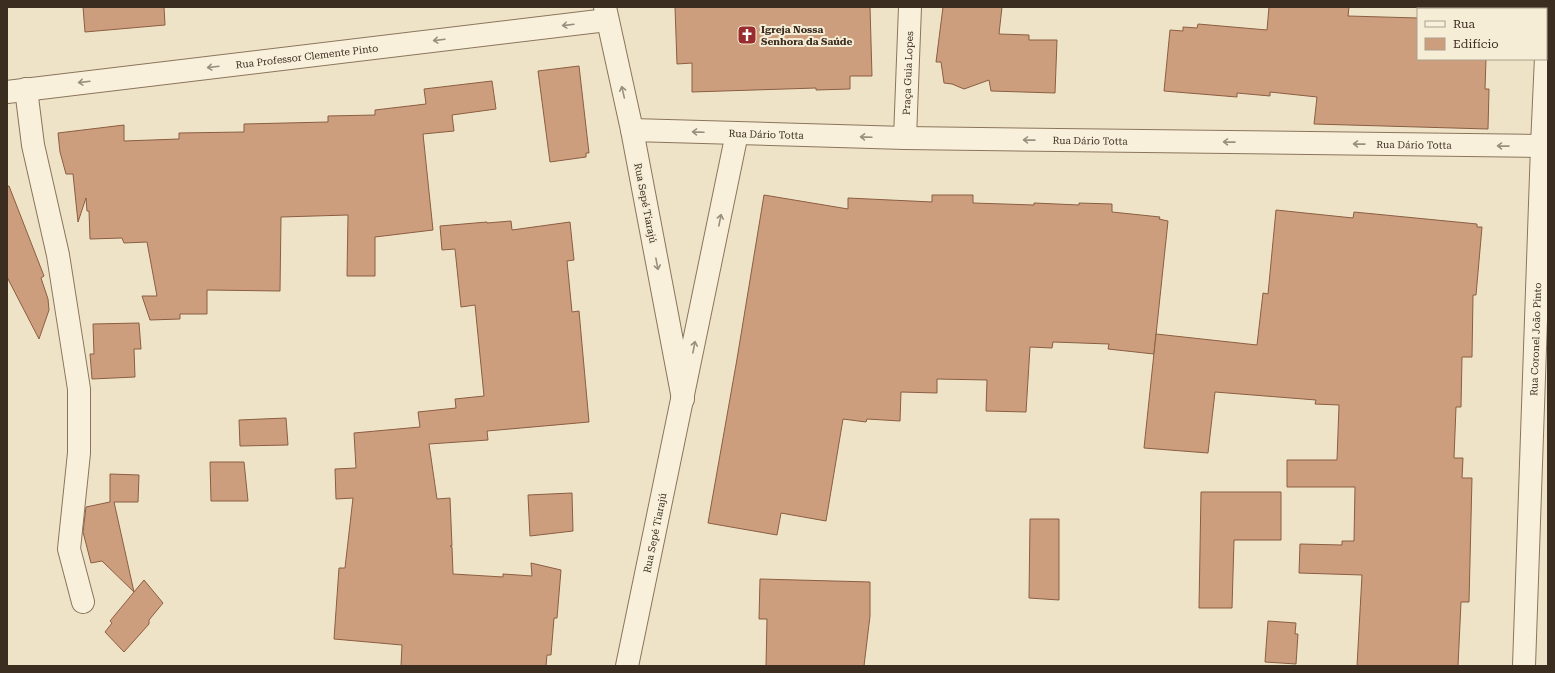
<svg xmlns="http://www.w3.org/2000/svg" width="1555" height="673" font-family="'Roboto Serif',serif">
	<rect width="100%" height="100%" fill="#efe3c7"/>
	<!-- building -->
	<g fill="#cd9e7d" stroke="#8a5e42">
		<polygon points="83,7 164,7 165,25 85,32"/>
		<polygon points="675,7 870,7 872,76 850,76 850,89 816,90 816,88 692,92 692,63 677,64"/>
		<polygon points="943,7 1002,7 999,34 1029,35 1029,40 1057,40 1055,93 991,91 989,80 964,89 952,84 944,83 941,62 936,62"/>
		<polygon points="1269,7 1349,7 1348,16 1418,18 1418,59 1486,59 1485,89 1489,89 1488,129 1314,124 1317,97 1270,92 1270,96 1237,93 1237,97 1164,91 1170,30 1183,31 1183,27 1197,28 1198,24 1267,30"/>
		<polygon points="579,66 589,153 586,153 586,157 550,162 538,71"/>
		<polygon points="492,81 496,109 452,115 454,131 423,134 433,230 375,237 375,276 347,276 348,215 281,217 280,291 207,290 207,314 180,314 180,319 150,320 142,296 157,296 147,242 124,243 122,238 90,239 89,211 87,211 86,198 78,222 73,174 66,174 60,152 58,133 124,125 124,141 179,139 179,133 244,132 244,124 328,122 328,116 375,115 375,110 426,104 424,89"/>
		<polygon points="7,186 9,186 44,276 41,278 48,299 49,310 39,339 7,277"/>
		<polygon points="764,195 848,209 848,198 932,202 932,195 973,195 973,203 1034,205 1034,203 1079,205 1079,203 1112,204 1112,212 1160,217 1159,219 1168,221 1154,354 1108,349 1109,344 1053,342 1052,348 1030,347 1026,412 986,411 987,380 937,379 937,393 901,392 900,421 867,419 866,422 843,419 826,521 781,513 777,535 708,523 737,359"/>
		<polygon points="1276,210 1353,218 1354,212 1477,224 1477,227 1482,227 1476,295 1473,295 1472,357 1462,357 1461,407 1456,407 1454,458 1463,458 1462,478 1472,478 1469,602 1461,602 1458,666 1357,666 1362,575 1299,573 1300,544 1342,545 1342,541 1354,541 1355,487 1287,487 1287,460 1337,460 1339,405 1315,404 1316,400 1215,392 1208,453 1144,448 1156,334 1257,345 1263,293 1268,294"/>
		<polygon points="511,221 512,230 570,222 574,260 567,261 572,312 579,311 589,422 487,431 488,440 429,444 437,499 450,498 452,546 450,546 452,547 453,574 503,577 503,574 532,576 531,563 561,570 557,618 554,618 551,655 547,655 546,666 401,666 402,645 334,639 339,568 345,568 353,498 336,499 335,469 356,468 354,433 420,427 418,412 456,408 455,399 484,396 475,305 461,307 455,249 442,250 440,226 487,222 487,223"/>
		<polygon points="139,323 141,349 134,349 135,377 92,379 90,354 94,354 93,324"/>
		<polygon points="286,418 288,445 240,446 239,420"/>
		<polygon points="210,462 244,462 248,501 211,501"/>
		<polygon points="110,474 139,475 138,502 114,502 134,592 144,580 163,603 149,620 149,624 124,652 105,632 112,623 110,621 134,592 102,561 91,563 83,532 86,507 110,502"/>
		<polygon points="1201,492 1281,492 1281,540 1234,540 1232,608 1199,608"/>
		<polygon points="572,493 573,531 530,536 528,495"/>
		<polygon points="1030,519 1059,519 1059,600 1029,598"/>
		<polygon points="760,579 870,582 870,616 864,666 766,666 767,619 759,619"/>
		<polygon points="1268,621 1296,623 1295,634 1298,634 1296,664 1265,662"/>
	</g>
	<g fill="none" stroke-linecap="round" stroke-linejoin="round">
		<defs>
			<g id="minor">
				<polyline points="605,7 632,130"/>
				<polyline points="26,89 33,145 58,255 79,389 79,453 69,549 83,602"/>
				<path id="s1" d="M7 92 607 20"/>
				<path id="s2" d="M905 138 910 7"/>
				<path id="s3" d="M1524 666 1542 146 1548 147"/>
			</g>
			<g id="tertiary">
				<path id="s4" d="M683 399 632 130 905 138 1542 146 1548 12"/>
				<path id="s5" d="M627 666 737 133"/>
			</g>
		</defs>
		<!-- minor casing -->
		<use href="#minor" stroke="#8a755c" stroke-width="24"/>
		<!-- tertiary casing -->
		<use href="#tertiary" stroke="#8a755c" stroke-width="24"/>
		<!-- minor -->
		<use href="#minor" stroke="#f9f0db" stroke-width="22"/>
		<!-- tertiary -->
		<use href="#tertiary" stroke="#f9f0db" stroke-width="22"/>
	</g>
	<!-- one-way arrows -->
	<defs><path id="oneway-shaft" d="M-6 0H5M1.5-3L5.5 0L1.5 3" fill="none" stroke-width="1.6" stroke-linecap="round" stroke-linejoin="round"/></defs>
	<g stroke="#9a8e7e">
		<use href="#oneway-shaft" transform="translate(568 25) rotate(173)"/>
		<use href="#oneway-shaft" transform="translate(439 40) rotate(173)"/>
		<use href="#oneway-shaft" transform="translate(213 67) rotate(173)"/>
		<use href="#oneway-shaft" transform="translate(84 82) rotate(173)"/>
		<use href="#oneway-shaft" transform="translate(623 92) rotate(-103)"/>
		<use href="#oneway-shaft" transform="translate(698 132) rotate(-178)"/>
		<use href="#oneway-shaft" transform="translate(866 137) rotate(-178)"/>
		<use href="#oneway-shaft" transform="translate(1029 140) rotate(-179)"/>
		<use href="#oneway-shaft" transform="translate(1229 142) rotate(-179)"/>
		<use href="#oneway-shaft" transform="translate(1359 144) rotate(-179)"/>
		<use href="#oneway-shaft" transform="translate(1503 146) rotate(-179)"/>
		<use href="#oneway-shaft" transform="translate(720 220) rotate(-79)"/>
		<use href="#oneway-shaft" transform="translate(657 264) rotate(79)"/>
		<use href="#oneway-shaft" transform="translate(694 347) rotate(-79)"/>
	</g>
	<!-- icons -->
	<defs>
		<symbol id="church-square" viewBox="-11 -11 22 22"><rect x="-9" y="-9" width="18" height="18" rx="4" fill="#9a2c2d" stroke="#f6edd7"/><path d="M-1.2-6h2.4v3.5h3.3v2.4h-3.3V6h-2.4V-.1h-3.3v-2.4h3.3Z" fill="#fff"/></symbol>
	</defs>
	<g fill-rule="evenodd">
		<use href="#church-square" x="736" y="24" width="22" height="22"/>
	</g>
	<g text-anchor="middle" stroke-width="4" stroke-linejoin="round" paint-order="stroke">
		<!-- poi labels -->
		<g font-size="10" font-weight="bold" fill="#3b2d20" stroke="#f6edd7" text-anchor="start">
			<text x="761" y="33">Igreja Nossa<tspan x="761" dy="12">Senhora da Saúde</tspan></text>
		</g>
		<!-- street labels -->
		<g font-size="10" fill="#3b2d20" stroke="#f6edd7">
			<text dy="4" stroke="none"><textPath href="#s1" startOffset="302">Rua Professor Clemente Pinto</textPath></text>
			<text dy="4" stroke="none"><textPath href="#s2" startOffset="65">Praça Guia Lopes</textPath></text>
			<text dy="4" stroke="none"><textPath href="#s4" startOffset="408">Rua Dário Totta</textPath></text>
			<text dy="4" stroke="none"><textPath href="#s4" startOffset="732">Rua Dário Totta</textPath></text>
			<text dy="4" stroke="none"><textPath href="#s4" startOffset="1056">Rua Dário Totta</textPath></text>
			<text transform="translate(646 203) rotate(79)" y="4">Rua Sepé Tiarajú</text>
			<text dy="4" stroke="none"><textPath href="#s3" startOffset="327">Rua Coronel João Pinto</textPath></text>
			<text dy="4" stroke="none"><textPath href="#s5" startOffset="136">Rua Sepé Tiarajú</textPath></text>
		</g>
	</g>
	<!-- border -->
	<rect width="1555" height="673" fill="none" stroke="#3b2d20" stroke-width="16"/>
	<!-- legend -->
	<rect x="1417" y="8" width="130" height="52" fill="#f6edd7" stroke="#aba08e"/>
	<rect x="1425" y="21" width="20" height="6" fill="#f9f0db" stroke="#aba08e"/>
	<text x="1453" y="28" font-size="12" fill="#3b2d20">Rua</text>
	<rect x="1425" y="38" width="20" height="12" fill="#cd9e7d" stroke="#aba08e"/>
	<text x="1453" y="48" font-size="12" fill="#3b2d20">Edifício</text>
</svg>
